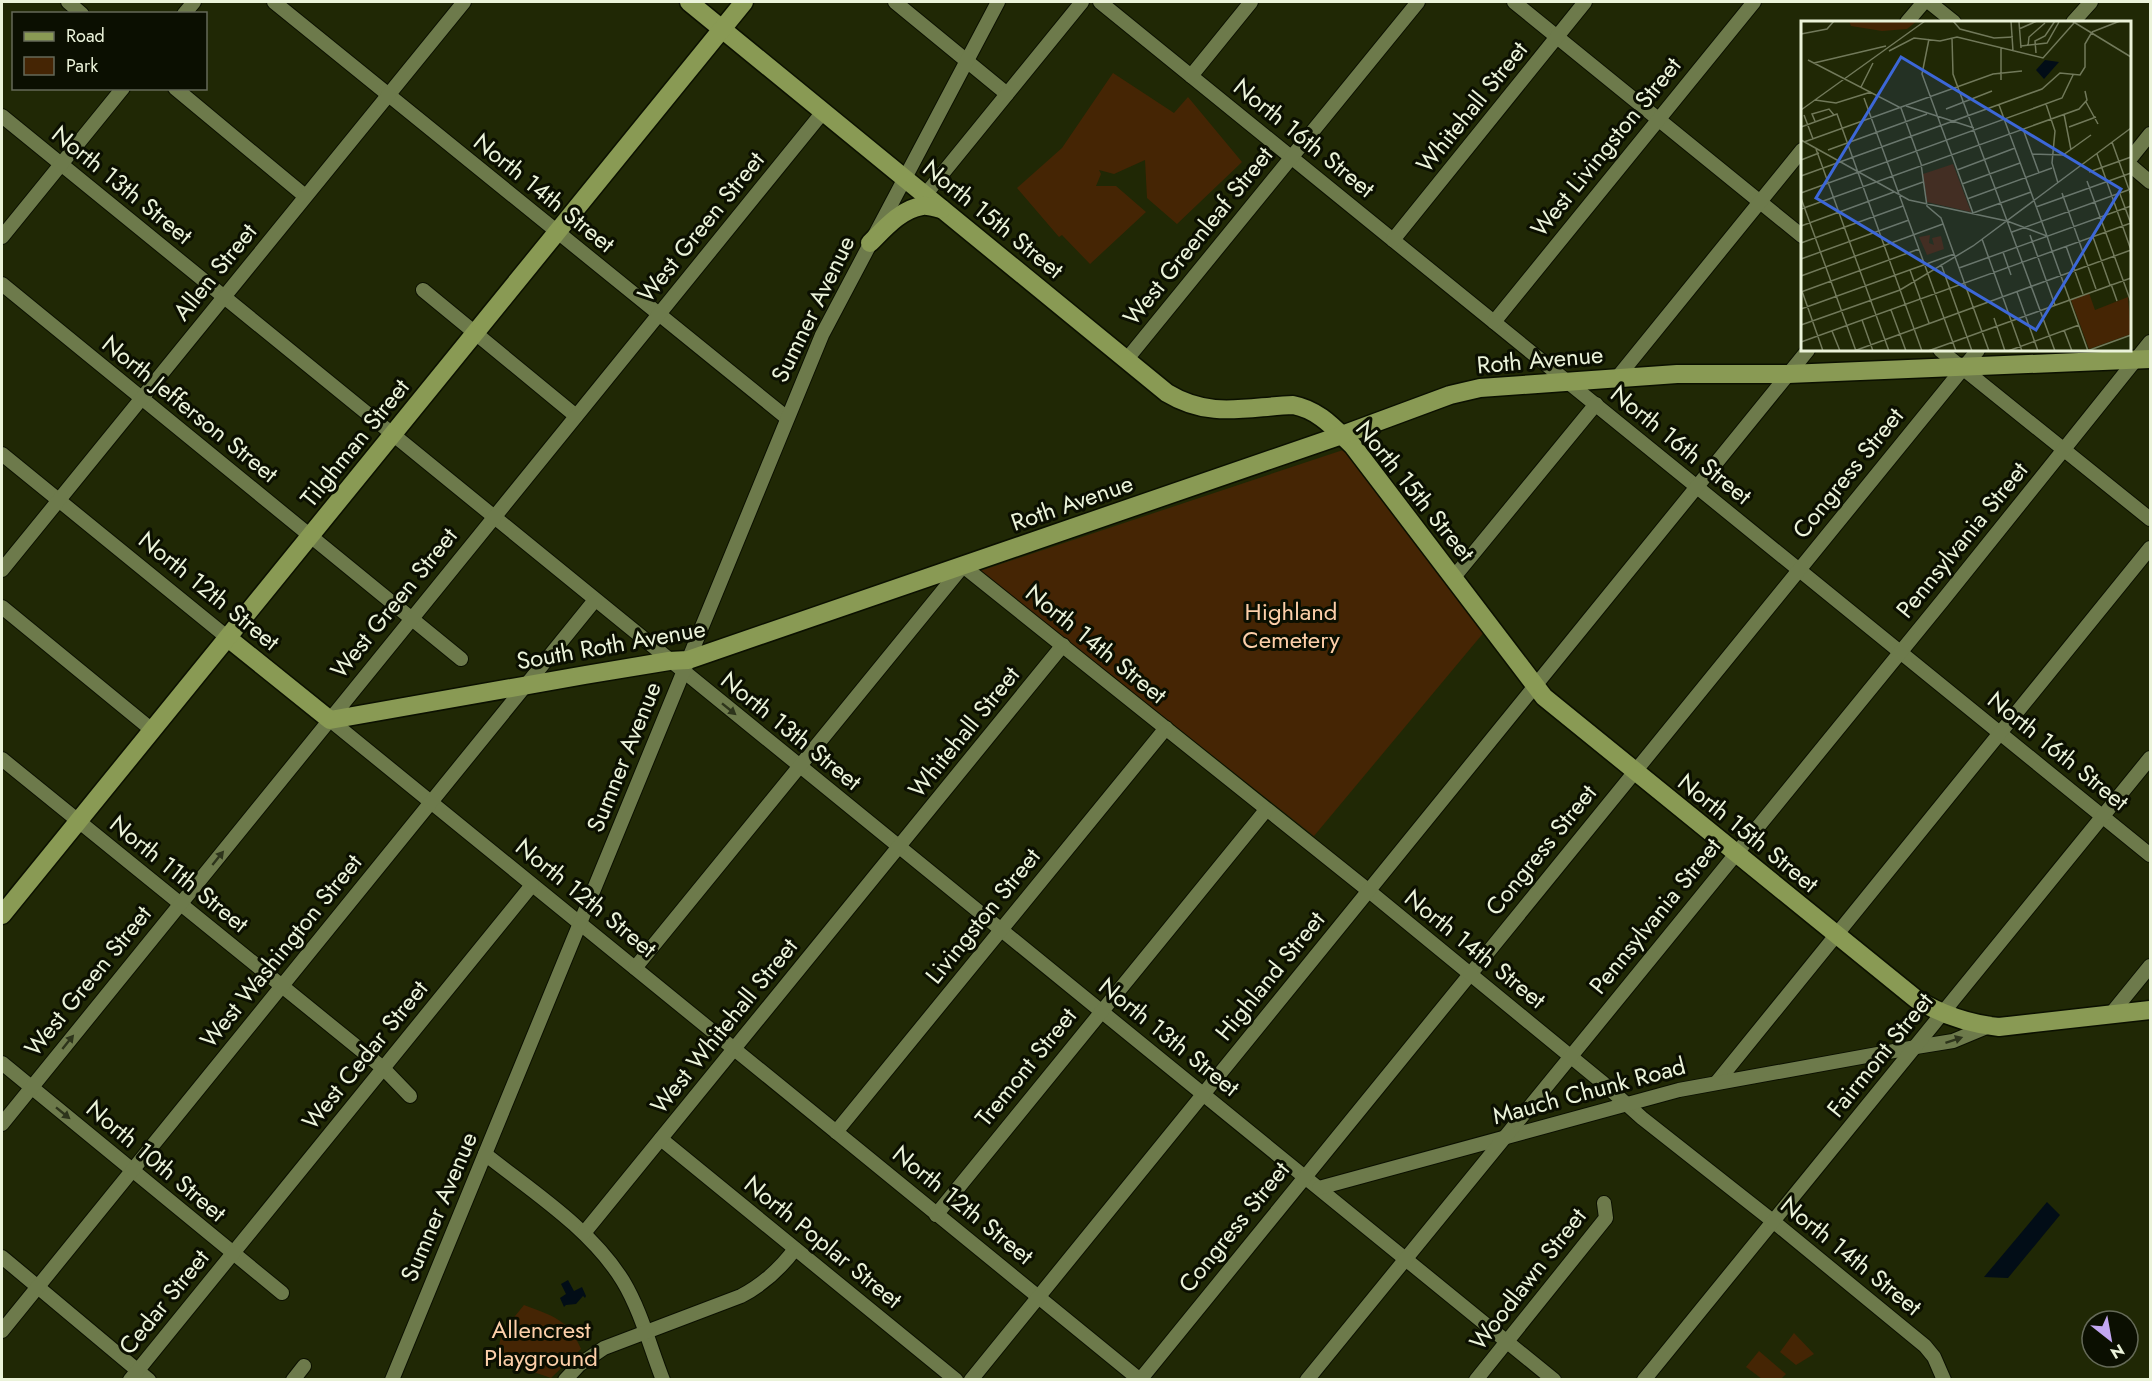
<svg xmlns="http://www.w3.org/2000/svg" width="2152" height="1381" font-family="Jost,sans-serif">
	<rect width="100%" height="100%" fill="#202805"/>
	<!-- green -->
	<g fill="#452504">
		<polygon points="1113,73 1174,113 1188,97 1242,162 1177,224 1147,198 1145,160 1114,174 1099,170 1101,174 1096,186 1116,186 1146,212 1090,264 1062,235 1059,237 1017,188 1062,148"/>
		<polygon points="1343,450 1485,631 1314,836 980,571"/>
		<path d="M524 1305C552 1316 569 1319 581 1349L551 1378 496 1359 502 1332Z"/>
		<polygon points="1794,1333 1814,1354 1796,1365 1780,1352"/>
		<polygon points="1759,1351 1786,1374 1781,1379 1762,1379 1746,1367"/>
	</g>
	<!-- water -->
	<g fill="#020d17">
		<polygon points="2047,1202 2060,1215 2008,1278 1984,1277"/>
		<polygon points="568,1280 574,1291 582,1287 586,1296 585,1298 583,1296 576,1304 566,1305 564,1307 560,1298 566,1294 561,1284"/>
	</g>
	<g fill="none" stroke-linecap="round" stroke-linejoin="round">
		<defs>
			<g id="minor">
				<polyline points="68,2 82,14"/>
				<polyline points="274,2 787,418"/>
				<polyline points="895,2 1007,94"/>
				<polyline points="1100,2 2150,855"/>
				<polyline points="1514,2 1802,236"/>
				<polyline points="1929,2 1954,22"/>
				<polyline points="184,14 194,2"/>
				<polyline points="1907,22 1924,2"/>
				<polyline points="2073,22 2091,2"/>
				<polyline points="1191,76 1251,2"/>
				<polyline points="175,88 305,196"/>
				<polyline points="2,116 1554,1380"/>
				<polyline points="2130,159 2150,134"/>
				<polyline points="2130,165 2150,182"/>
				<polyline points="925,195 1082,2"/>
				<polyline points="2,237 123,88"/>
				<polyline points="1393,240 1585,2"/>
				<polyline points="2,284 461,659"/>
				<polyline points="423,290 576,416"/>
				<polyline points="1494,322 1754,2"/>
				<polyline points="1940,350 2150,519"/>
				<polyline points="1127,359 1418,2"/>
				<polyline points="1617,378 1802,150"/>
				<polyline points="2,454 228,638"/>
				<polyline points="2,570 464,2"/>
				<polyline points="1454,577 1596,404"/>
				<polyline points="2,607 152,730"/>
				<polyline points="330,720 851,1144 1140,1380 1978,350"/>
				<polyline points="2,759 383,1068 410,1096"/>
				<polyline points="635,968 963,566 1369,891 1603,1083 1642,1118 1774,1222 1925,1346 1934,1357 1944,1380"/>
				<polyline points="2111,1014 2150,966"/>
				<polyline points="2,1063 282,1293"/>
				<polyline points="1717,1082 2150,548"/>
				<polyline points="2,1124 823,112"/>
				<polyline points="836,1132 1166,728"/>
				<polyline points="661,1139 956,1380"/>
				<path d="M485 1154C533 1192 591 1229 623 1281 641 1311 650 1347 663 1380"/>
				<polyline points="1319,1188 1679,1090 1916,1047 1953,1041 1989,1026"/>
				<polyline points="936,1215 1266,810"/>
				<polyline points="584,1233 1063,645"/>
				<polyline points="2,1257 149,1380"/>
				<polyline points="2,1331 595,600"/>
				<polyline points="130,1380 532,885"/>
				<polyline points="293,1380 304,1366"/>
				<polyline points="392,1380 822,335 998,2"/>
				<path d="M565 1380 579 1365 604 1348 741 1296C764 1284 780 1269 795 1249"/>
				<polyline points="971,1380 1808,350"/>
				<polyline points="1307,1380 1943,600 2150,342"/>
				<polyline points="1476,1380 1606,1218 1604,1203"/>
				<polyline points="1644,1380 2150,758"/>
			</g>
			<g id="major">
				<path d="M689 2 1167 393C1210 419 1245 407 1293 405 1319 410 1334 428 1353 446L1544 697 1916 999C1942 1015 1969 1024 1999 1027L2150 1010"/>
				<path d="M870 243C884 229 901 209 922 206 928 205 936 208 942 209"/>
				<polyline points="228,638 330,720 585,675 669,661 688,660 1342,435 1450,395 1480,388 1677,374 1788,374 2150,359"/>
				<polyline points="2,915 744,2"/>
			</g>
		</defs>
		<!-- minor casing -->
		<use href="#minor" stroke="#0b1000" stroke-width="16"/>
		<!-- major casing -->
		<use href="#major" stroke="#0b1000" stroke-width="21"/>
		<!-- minor -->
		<use href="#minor" stroke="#6d7a4b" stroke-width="14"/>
		<!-- major -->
		<use href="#major" stroke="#899a54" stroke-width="18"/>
	</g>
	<!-- one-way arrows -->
	<defs><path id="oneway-solid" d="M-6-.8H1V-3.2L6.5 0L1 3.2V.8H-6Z" transform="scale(1.5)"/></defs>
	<g fill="#2d341b">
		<use href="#oneway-solid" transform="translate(729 709) rotate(39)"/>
		<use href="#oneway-solid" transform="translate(218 858) rotate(-51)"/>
		<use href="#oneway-solid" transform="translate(1954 1040) rotate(-18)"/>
		<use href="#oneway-solid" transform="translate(68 1042) rotate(-51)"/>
		<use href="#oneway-solid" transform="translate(63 1113) rotate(39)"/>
	</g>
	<g text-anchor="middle" stroke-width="6" stroke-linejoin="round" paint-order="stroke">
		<!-- street labels -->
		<g font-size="24" fill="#ebf3da" stroke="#0b0f01">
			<text transform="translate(1472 107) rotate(-51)" y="8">Whitehall Street</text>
			<text transform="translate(1304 138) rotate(39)" y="8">North 16th Street</text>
			<text transform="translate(1606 147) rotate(-51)" y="8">West Livingston Street</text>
			<text transform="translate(122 185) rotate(39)" y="8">North 13th Street</text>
			<text transform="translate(544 193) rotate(39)" y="8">North 14th Street</text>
			<text transform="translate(993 219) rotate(39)" y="8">North 15th Street</text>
			<text transform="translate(701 227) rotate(-51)" y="8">West Green Street</text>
			<text transform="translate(1198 236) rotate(-51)" y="8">West Greenleaf Street</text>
			<text transform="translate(215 272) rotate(-51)" y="8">Allen Street</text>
			<text transform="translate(813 309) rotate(-64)" y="8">Sumner Avenue</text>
			<text transform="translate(1540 360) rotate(-5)" y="8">Roth Avenue</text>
			<text transform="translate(190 409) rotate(39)" y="8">North Jefferson Street</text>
			<text transform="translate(355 443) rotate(-51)" y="8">Tilghman Street</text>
			<text transform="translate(1681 445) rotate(39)" y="8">North 16th Street</text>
			<text transform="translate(1848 473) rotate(-51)" y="8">Congress Street</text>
			<text transform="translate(1415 491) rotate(51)" y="8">North 15th Street</text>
			<text transform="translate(1072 503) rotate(-19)" y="8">Roth Avenue</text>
			<text transform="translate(1962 540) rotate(-51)" y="8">Pennsylvania Street</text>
			<text transform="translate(209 591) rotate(39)" y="8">North 12th Street</text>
			<text transform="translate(394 603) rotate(-51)" y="8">West Green Street</text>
			<text transform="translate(1096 644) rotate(39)" y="8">North 14th Street</text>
			<text transform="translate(611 645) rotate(-10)" y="8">South Roth Avenue</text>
			<text transform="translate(791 731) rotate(39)" y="8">North 13th Street</text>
			<text transform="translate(964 732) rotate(-51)" y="8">Whitehall Street</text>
			<text transform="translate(2058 751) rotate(39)" y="8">North 16th Street</text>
			<text transform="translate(624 757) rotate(-68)" y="8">Sumner Avenue</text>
			<text transform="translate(1748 833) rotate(39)" y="8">North 15th Street</text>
			<text transform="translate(1541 850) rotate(-51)" y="8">Congress Street</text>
			<text transform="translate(179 874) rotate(39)" y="8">North 11th Street</text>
			<text transform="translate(586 898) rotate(39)" y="8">North 12th Street</text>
			<text transform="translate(983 916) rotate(-51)" y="8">Livingston Street</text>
			<text transform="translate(1655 916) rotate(-51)" y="8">Pennsylvania Street</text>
			<text transform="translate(1475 949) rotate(39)" y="8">North 14th Street</text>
			<text transform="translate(281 951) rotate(-51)" y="8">West Washington Street</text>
			<text transform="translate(1270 976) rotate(-51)" y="8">Highland Street</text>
			<text transform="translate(88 981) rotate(-51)" y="8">West Green Street</text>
			<text transform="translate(724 1026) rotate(-51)" y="8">West Whitehall Street</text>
			<text transform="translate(1169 1037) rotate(39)" y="8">North 13th Street</text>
			<text transform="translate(365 1055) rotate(-51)" y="8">West Cedar Street</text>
			<text transform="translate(1880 1055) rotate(-51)" y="8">Fairmont Street</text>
			<text transform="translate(1026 1067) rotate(-51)" y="8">Tremont Street</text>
			<text transform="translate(1589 1091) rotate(-15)" y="8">Mauch Chunk Road</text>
			<text transform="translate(156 1161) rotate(40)" y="8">North 10th Street</text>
			<text transform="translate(963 1205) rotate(39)" y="8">North 12th Street</text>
			<text transform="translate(439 1207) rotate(-67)" y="8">Sumner Avenue</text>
			<text transform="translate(1234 1227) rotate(-51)" y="8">Congress Street</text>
			<text transform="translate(823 1242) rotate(39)" y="8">North Poplar Street</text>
			<text transform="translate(1851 1256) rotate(39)" y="8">North 14th Street</text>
			<text transform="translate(1528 1279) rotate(-52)" y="8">Woodlawn Street</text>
			<text transform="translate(164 1302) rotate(-51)" y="8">Cedar Street</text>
		</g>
		<!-- park labels -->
		<g font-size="24" fill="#fdcfa9" stroke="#0b0f01">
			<text x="1291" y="620">Highland<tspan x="1291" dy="28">Cemetery</tspan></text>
			<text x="541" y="1338">Allencrest<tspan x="541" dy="28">Playground</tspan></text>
		</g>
	</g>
	<!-- overview -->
	<g transform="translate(1801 21)">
		<rect width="330" height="330" fill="#202805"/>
		<path d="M48 0H116L106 8 81 10 50 5ZM152 143 170 191 126 181 122 153ZM129 214 128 222 133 224 131 217 140 215 143 228 126 234 118 216ZM288 272 294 289 327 276 330 313 288 328 270 279Z" fill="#452504"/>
		<path d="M244 39 258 41 243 58 235 49Z" fill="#020d17"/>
		<path fill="none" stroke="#71795a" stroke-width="1.5" d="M152 0 159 8 193 17 212 16M210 0 212 30M271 0 330 36M218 1 220 27M218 8 236 0M291 11 319 0M0 13 26 8 33 0M151 17 152 53 254 330M128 18 121 53 172 192 230 171M220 25 246 22 258 1M227 25 228 16 244 2M88 30 113 17 139 20 156 16 242 37 273 2M235 32 234 20 244 15 254 0M7 39 100 87 120 143 126 185 140 197 188 330M13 42 85 25M200 59V27M60 66 72 42M63 77 155 330M14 79 35 82 70 71M285 81 297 103M245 83 254 110 251 142 257 162M198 84 246 215M105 85 173 107M145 88 191 70M0 89 124 0M263 93 270 129M3 94 12 118M14 100 11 93 28 88 33 94M0 106 36 93 121 330M268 106 295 96M222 108 238 152M0 119 108 179 206 200 246 215 251 230M3 121 192 53 221 50M311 121 330 174M15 128 88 330M27 129 126 93M231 133 262 134 290 114M296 133 330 229M0 139 18 132M156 149 214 127M288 151 330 136M0 155 241 68 259 52 279 54 284 46V23L291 11M286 160 330 281M161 163 219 142M97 170 122 161M0 172 261 77 272 54M261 172 295 268M319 173 330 203M0 177 55 330M166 178 251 147M235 186 330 152M0 188 278 88 286 79 284 70M0 205 93 171M211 211 330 168M229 214 254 284M292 216 309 264M181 218 221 330M0 222 102 185M265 225 282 273M251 230 287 330M202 231 210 254M0 238 108 199M140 243 171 330M158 247 330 185M109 249 128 302M0 255 142 203M310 263 316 280M1 270 22 330M0 271 118 228M216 271 237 330M0 288 153 233M90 289 105 330M193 297 204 330M61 299 72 330M0 304 99 269 172 225 330 107M263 309 271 330M31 310 39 330M0 321 330 202M53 330 330 229M127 330 330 257M207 330 278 304M286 330 330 314"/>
		<path fill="#3c67d8" fill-opacity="0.15" stroke="#3c67d8" stroke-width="3" d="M100 36 320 168 235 309 15 177Z"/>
		<rect width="330" height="330" fill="none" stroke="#ebf3da" stroke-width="3"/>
	</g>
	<!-- border -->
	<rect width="2152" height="1381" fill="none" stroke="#ebf3da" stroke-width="6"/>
	<!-- legend -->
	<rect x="12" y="12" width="195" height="78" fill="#0b0f01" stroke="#656a58" stroke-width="1.5"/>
	<rect x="24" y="32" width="30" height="9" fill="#899a54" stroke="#656a58" stroke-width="1.5"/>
	<text x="66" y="42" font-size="18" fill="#ebf3da">Road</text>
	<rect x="24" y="57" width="30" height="18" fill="#452504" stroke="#656a58" stroke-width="1.5"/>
	<text x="66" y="72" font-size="18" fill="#ebf3da">Park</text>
	<!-- north arrow -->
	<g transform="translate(2110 1339) rotate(149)"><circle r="28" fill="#0b0f01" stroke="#656a58" stroke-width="1.5"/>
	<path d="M0-4.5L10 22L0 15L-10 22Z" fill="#c3a7f2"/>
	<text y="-9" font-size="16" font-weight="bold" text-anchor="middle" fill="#ebf3da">N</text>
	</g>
</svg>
